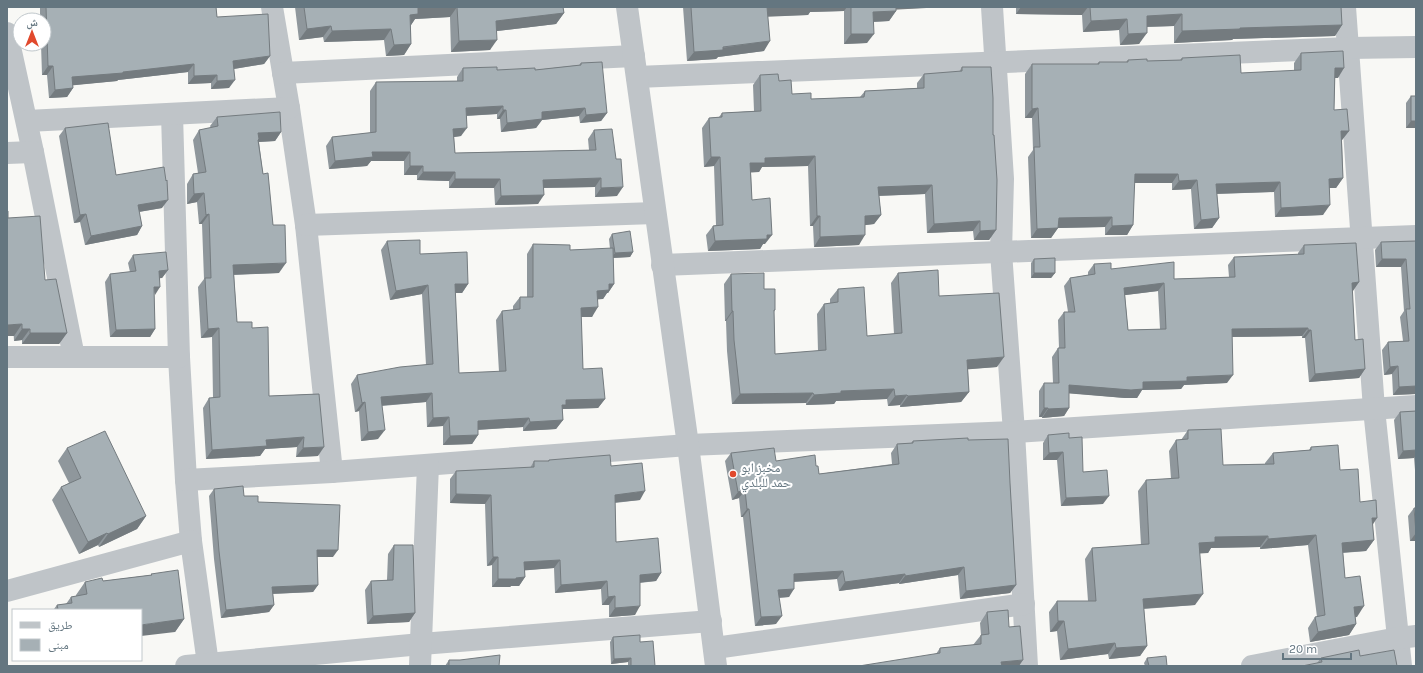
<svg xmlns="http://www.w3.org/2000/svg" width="1423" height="673" font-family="Karla,'Noto Naskh Arabic',sans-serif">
	<rect width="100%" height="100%" fill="#f8f8f5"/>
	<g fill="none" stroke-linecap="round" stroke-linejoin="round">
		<!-- minor -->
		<g stroke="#bfc4c8" stroke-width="22">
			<polyline points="272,7 289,108 306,225 332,472"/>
			<polyline points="992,7 1003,179 1001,252 1014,432 1027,666"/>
			<polyline points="1345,7 1374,409 1401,666"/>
			<polyline points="7,33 33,152 74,357"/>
			<polyline points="283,73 634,56"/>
			<polyline points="637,77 1349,48 1416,47"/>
			<polyline points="172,114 179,357 186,480 191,541 208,664"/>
			<polyline points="27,121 289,108"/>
			<polyline points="7,153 33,152"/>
			<polyline points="306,225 655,213"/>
			<polyline points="662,265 1416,236"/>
			<polyline points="7,357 179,357"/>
			<polyline points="186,480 332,472 688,445 1014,432 1416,406"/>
			<polyline points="7,591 191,541"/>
			<polyline points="715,648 1024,604"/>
			<polyline points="186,666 421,644 711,621"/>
			<polyline points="420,666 428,465"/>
			<polyline points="1252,666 1398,638 1416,636"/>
		</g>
		<!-- tertiary -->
		<polyline stroke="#bfc4c8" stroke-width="22" points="627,7 688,445 716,666"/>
	</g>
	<!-- wall -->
	<g fill="#8f979c" fill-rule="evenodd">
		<polygon points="40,7 216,7 217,17 270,56 264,64 234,69 229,88 211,89 211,83 188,84 188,72 118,80 117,81 73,85 73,88 67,97 49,98 47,75 42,75 41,44 44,44 44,20 40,20"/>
		<polygon points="295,7 563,7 564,13 556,24 497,31 490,50 451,52 450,17 415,19 411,25 411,44 404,55 386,56 384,40 324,42 323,37 299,40"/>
		<polygon points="683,7 945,7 896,9 896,11 889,21 874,22 867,43 844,44 844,11 810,12 808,15 768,16 764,51 718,57 716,59 687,61"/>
		<polygon points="1016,7 1341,7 1342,25 1335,36 1233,39 1232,40 1174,43 1174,26 1147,27 1139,44 1120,45 1119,30 1083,32 1082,15 1016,14"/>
		<polygon points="1301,53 1338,78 1335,78 1334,110 1349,131 1342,140 1343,178 1336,188 1329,188 1323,215 1275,217 1274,192 1217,194 1219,218 1212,228 1194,229 1191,189 1172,190 1172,183 1134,183 1133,225 1127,235 1105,235 1105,227 1058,228 1051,238 1031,238 1028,157 1033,150 1032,118 1025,118 1025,74 1032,64 1097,64 1099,62 1126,62 1128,60 1147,61 1180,60 1182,58 1241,73 1294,71 1294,63"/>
		<polygon points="581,63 607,113 601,121 580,123 579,116 542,120 536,128 501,132 500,119 497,119 497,114 467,116 461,136 454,137 455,153 589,150 588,139 594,130 617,196 595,197 595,187 544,188 538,204 495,205 494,188 449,188 449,181 417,180 417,175 404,175 404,161 371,161 367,166 329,169 326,146 332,137 370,133 370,91 376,82 457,81 457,77 463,68 497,70 535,70 579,65"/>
		<polygon points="962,67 993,135 996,230 989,240 974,240 973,231 927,233 925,194 879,196 881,215 874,224 865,225 859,245 814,247 813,226 810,226 808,166 762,167 759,172 751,172 752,200 765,244 763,244 760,249 708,251 706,235 713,226 716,225 714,166 704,167 702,128 709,118 719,117 722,113 754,111 753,85 760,75 779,81 792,94 811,99 860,97 865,91 917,88 917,83 924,74 959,72"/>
		<polygon points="1411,96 1416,128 1406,128 1406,103"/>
		<polygon points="217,117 281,132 275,141 259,142 263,174 273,225 279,273 234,275 237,322 252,328 269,396 319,394 318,456 296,457 297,447 265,449 260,456 206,459 203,408 209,398 213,398 212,337 201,338 198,287 204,279 202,224 199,224 197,202 187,204 187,184 193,174 198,173 193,140 199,130 211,128 210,126"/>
		<polygon points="65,128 116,175 162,208 139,212 142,226 137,235 85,245 80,222 74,223 59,136"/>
		<polygon points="8,218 45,280 67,333 59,344 22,344 22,340 14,341"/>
		<polygon points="612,234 633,252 630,257 613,258 614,284 608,293 607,293 603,299 598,299 592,317 581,317 583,369 605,399 598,408 563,409 562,410 563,420 556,429 523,431 523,427 478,430 478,435 472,444 443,445 443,426 427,427 426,402 382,406 378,439 361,441 359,411 355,412 351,384 357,375 426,365 422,294 390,300 381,250 387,241 420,254 468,284 462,293 455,293 459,373 499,372 496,320 502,311 513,310 513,306 520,297 527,297 527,254 533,244 570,250 610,249 609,239"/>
		<polygon points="1416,241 1416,394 1393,395 1392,374 1384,375 1382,350 1388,342 1403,341 1400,317 1404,311 1401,267 1376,267 1375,250 1381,242"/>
		<path d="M1304 245 1359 282 1352 291 1355 340 1365 369 1359 378 1309 382 1305 338H1302V336L1232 337 1227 383 1184 385 1181 389 1142 390 1137 398H1125L1069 393V408L1064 416 1042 418V417H1039V391L1044 383H1053L1052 357 1058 348H1059L1058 320 1064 312H1068L1064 286 1070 278 1088 275V272L1094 264 1111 269 1174 279 1229 277 1228 265 1234 257 1298 255V253ZM1158 291 1160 329 1128 330 1125 295Z"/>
		<polygon points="133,255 168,270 162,278 159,278 154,295 155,329 150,337 110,337 105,282 110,274 130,272 128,263"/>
		<polygon points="1034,259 1055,273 1051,278 1031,278 1031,263"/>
		<polygon points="898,273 939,296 997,367 968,369 969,392 961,402 900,407 900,405 888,406 887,399 836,401 834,404 806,405 806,403 732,404 727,351 726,321 725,321 724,284 731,274 764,289 775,310 774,312 775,354 818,351 817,314 824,304 830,303 830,299 838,289 867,336 894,334 891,283"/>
		<polygon points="1416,411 1416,541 1410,541 1408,516 1414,508 1415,508 1416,482 1414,458 1398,459 1394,420 1400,412"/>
		<polygon points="1188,430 1223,465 1265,464 1265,463 1273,453 1309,450 1311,447 1340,470 1360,502 1372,525 1374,540 1366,551 1343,553 1345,578 1357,617 1355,617 1356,624 1349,635 1310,642 1308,628 1315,617 1317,617 1308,545 1260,549 1260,547 1211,548 1208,553 1200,553 1195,605 1144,609 1147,646 1140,656 1109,659 1108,654 1060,660 1057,631 1050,632 1049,612 1057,601 1088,601 1085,559 1092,548 1141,545 1138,491 1146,480 1171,479 1169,451 1176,440 1181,440"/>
		<polygon points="1048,435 1069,438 1083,472 1103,504 1061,506 1057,460 1043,460 1043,443"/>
		<polygon points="968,440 1010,483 1016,585 1010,593 960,599 958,575 899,584 899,583 839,591 837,579 794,582 789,597 779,598 776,624 755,626 743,517 741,517 739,498 732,500 725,461 731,453 776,461 816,466 819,474 892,464 891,453 897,444 911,443 913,441"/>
		<polygon points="67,448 146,516 137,529 99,547 98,545 79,554 52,500 61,487 69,483 58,461"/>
		<polygon points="549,460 611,466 640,500 615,503 616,542 661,573 656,581 640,583 635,615 609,617 609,605 602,605 601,589 555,593 554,568 525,570 525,577 519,586 511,586 510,587 492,587 492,565 487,566 485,504 450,503 450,479 456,471 530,468 534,461 548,461"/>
		<polygon points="214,489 244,496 258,502 333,557 317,557 318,585 313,592 273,594 274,605 269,612 221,618 214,559 209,496"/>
		<polygon points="394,545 415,613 409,622 367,624 365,590 371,581 387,580 388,554"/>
		<polygon points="151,574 184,619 175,632 141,610 54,609 57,605 66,604 71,597 76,596 76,595 85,582 103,581 151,575"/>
		<polygon points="987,612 1009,627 1019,666 936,654 940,648 973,645 981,635 980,623"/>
		<polygon points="613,637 655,666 628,666 628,662 611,664 610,642"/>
		<polygon points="1360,656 1317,663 1321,658"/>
		<polygon points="1147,658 1167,666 1145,666 1144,663"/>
		<polygon points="449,660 499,666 445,666"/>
	</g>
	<!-- shaded-wall -->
	<g fill="#747b7f">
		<polygon points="443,7 457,7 450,17 415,19 411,25 410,15 418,8"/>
		<polygon points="767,7 847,7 844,11 810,12 808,15 760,17"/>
		<polygon points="891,7 945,7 889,10"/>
		<polygon points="1021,7 1088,7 1082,15 1016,14"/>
		<polygon points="896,11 889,21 867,22 873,12"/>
		<polygon points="564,13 556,24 488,32 496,21"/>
		<polygon points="1182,14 1174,26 1139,27 1147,16"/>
		<polygon points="1127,19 1119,30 1083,32 1091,21"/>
		<polygon points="1342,25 1335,36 1233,39 1232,40 1174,43 1182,31 1240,28"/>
		<polygon points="331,26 323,37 299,40 307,29"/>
		<polygon points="391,29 384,40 324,42 332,31"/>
		<polygon points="1147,33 1139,44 1120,45 1128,34"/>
		<polygon points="851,34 874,34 867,43 844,44"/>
		<polygon points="497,40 490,50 451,52 459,41"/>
		<polygon points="770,41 764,51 718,57 716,59 687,61 694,52"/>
		<polygon points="411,44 404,55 386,56 394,45"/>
		<polygon points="270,56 264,64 227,70 233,61"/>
		<polygon points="194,64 188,72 118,80 117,81 66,86 72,77"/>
		<polygon points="48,66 53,66 47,75 42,75"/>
		<polygon points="1335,68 1344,68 1338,78 1328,78"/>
		<polygon points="217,75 211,83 188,84 194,76"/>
		<polygon points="235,80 229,88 211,89 217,81"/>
		<polygon points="73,88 67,97 49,98 55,90"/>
		<polygon points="503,106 497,114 460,116 466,108"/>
		<polygon points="585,108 579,116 542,120 536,128 501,132 507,123 542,112"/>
		<polygon points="1038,108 1032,118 1025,118 1032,109"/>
		<polygon points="503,110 506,110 500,119 497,119"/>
		<polygon points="607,113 601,121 580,123 586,115"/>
		<polygon points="1411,121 1416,121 1416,128 1406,128"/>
		<polygon points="467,128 461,136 447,138 453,129"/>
		<polygon points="1341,131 1349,131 1342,140 1334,140"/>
		<polygon points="281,132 275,141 257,142 258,133"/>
		<polygon points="372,152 410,152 404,161 371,161 367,166 329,169 335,161"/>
		<polygon points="815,156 808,166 762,167 759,172 744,173 750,163 765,158"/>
		<polygon points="711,157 720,157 714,166 704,167"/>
		<polygon points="410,166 423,166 417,175 404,175"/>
		<polygon points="423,172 455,172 449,181 417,180"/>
		<polygon points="1135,174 1178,174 1172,183 1128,183"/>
		<polygon points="601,178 595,187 537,188 543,180"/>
		<polygon points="1343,178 1336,188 1322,188 1329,179"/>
		<polygon points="455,179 500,179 494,188 449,188"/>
		<polygon points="1197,180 1191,189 1172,190 1179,181"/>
		<polygon points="1280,182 1274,192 1209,194 1216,184"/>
		<polygon points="932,185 925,194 872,196 878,187"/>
		<polygon points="623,187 617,196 595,197 601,188"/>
		<polygon points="204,193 197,202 187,204 194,194"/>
		<polygon points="544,195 538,204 495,205 501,196"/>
		<polygon points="168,200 162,208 132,213 138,205"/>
		<polygon points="1330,205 1323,215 1275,217 1281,208"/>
		<polygon points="86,214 80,222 74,223 80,215"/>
		<polygon points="209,214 202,224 199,224 206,215"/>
		<polygon points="881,215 874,224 858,226 865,216"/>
		<polygon points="817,216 820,216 813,226 810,226"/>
		<polygon points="1112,217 1105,227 1058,228 1051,238 1031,238 1037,229 1059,218"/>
		<polygon points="1219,218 1212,228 1194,229 1201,220"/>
		<polygon points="980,221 973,231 927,233 934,224"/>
		<polygon points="1133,225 1127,235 1105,235 1112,226"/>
		<polygon points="142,226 137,235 85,245 91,236"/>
		<polygon points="996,230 989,240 974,240 980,231"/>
		<polygon points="767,235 772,235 765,244 763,244 760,249 708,251 715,241"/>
		<polygon points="865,235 859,245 814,247 820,237"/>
		<polygon points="633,252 630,257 611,258 615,253"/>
		<polygon points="1382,259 1406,259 1401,267 1376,267"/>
		<polygon points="286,263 279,273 226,275 233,265"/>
		<polygon points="168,270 162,278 153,279 159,271"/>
		<polygon points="1034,273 1055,273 1051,278 1031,278"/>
		<polygon points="1359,282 1353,291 1346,291 1352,283"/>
		<polygon points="1164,283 1158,291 1118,296 1124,288"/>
		<polygon points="455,284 468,284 462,293 449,293"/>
		<polygon points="609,284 614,284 608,293 607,293 603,299 591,300 597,291"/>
		<polygon points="428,285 422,294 390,300 396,291"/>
		<polygon points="154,287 160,287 155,295"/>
		<polygon points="598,307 592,317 574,317 581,308"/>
		<polygon points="732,311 733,311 726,321 725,321"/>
		<polygon points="22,324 14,336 7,336 7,325"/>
		<polygon points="219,328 212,337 201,338 208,329"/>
		<polygon points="1308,328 1302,336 1226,337 1232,329"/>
		<polygon points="22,329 30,329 22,340 14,341"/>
		<polygon points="155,329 150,337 110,337 116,330"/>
		<polygon points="1308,330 1311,330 1305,338 1302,338"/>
		<polygon points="30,333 67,333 59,344 22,344"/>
		<polygon points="1004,357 997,367 960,370 967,360"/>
		<polygon points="1398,366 1392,374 1384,375 1390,367"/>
		<polygon points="1365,369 1359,378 1309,382 1315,374"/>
		<polygon points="1233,375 1227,383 1184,385 1181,389 1142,390 1137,398 1125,398 1064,393 1069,385 1143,382 1187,377"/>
		<polygon points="1416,386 1416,394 1393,395 1399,387"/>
		<polygon points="894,389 887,399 836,401 834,404 806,405 814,395 841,391"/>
		<polygon points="969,392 961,402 900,407 908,396"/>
		<polygon points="432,393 426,402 375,406 381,397"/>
		<polygon points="813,393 806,403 732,404 740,394"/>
		<polygon points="907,395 900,405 888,406 895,396"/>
		<polygon points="605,399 598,408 563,409 559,414 555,414 566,400"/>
		<polygon points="365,402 359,411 355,412 362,403"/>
		<polygon points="1044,408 1048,408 1042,417 1039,417"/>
		<polygon points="1069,408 1064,416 1042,418 1048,409"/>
		<polygon points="449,417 443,426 427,427 433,418"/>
		<polygon points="529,418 523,427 472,430 478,421"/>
		<polygon points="563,420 556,429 523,431 530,422"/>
		<polygon points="385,430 378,439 361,441 368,432"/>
		<polygon points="478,435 472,444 443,445 450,436"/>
		<polygon points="304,437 297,447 265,449 260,456 206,459 212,450 266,440"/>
		<polygon points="324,447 318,456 296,457 303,448"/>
		<polygon points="1416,450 1416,455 1414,458 1398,459 1403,451"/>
		<polygon points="1063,452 1057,460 1043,460 1049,453"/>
		<polygon points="745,490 739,498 732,500 738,492"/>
		<polygon points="645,491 640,500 609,503 615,495"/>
		<polygon points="456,494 491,495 485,504 450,503"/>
		<polygon points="1109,496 1103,504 1061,506 1066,498"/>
		<polygon points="747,509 749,509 743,517 741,517"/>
		<polygon points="146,516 137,529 99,547 108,534"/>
		<polygon points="1372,518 1377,518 1370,529"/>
		<polygon points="107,533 98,545 79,554 88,542"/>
		<polygon points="1416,533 1416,541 1410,541"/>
		<polygon points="1316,535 1308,545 1260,549 1268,539"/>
		<polygon points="1268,536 1260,547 1211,548 1208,553 1192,554 1199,543 1215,537"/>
		<polygon points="1374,540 1366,551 1335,553 1342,543"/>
		<polygon points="317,550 338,550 333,557 311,557"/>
		<polygon points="493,557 498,557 492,565 487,566"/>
		<polygon points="560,560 554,568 518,571 524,562"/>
		<polygon points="964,567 958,575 899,584 905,576"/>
		<polygon points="843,571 837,579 788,582 794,574"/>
		<polygon points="661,573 656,581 634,583 640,575"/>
		<polygon points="905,574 899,583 839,591 845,582"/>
		<polygon points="525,577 519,586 511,586 510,587 492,587 498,579"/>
		<polygon points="607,581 601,589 555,593 561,585"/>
		<polygon points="318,585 313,592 267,594 272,587"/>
		<polygon points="1016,585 1010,593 960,599 966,591"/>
		<polygon points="794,589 789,597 772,598 778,590"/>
		<polygon points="1203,594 1195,605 1136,609 1143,599"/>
		<polygon points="615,596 609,605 602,605 608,597"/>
		<polygon points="274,605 269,612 221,618 226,610"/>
		<polygon points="640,606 635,615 609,617 615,608"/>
		<polygon points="1364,606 1357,617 1346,618 1354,607"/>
		<polygon points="415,613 409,622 367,624 373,616"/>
		<polygon points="782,616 776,624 755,626 761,617"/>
		<polygon points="184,619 175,632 141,636 141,625"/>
		<polygon points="1058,621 1064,621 1057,631 1050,632"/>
		<polygon points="1356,624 1349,635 1310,642 1318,632"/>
		<polygon points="1115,643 1108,654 1060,660 1068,649"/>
		<polygon points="1147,646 1140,656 1109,659 1116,648"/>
		<polygon points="631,658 628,662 611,664 614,659"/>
		<polygon points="1023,660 1019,666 999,666 1001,662"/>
	</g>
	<!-- building -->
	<g fill="#a6b0b5" stroke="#747b7f" fill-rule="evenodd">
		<polygon points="46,7 216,7 217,17 268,14 270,56 233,61 235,80 217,81 217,75 194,76 194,64 123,72 123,73 72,77 73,88 55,90 53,66 48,66"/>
		<polygon points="304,7 443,7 418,8 418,14 410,15 411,44 394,45 391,29 332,31 331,26 307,29"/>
		<polygon points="457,7 563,7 564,13 496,21 497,40 459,41"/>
		<polygon points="691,7 767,7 770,41 723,47 723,50 694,52"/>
		<polygon points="851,7 896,7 896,11 873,12 874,34 851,34"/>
		<polygon points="1090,7 1341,7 1342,25 1240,28 1240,29 1182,31 1182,14 1147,16 1147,33 1128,34 1127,19 1091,21"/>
		<polygon points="1343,51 1344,68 1335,68 1334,110 1347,109 1349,131 1341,131 1343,178 1329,179 1330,205 1281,208 1280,182 1216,184 1219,218 1201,220 1197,180 1179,181 1178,174 1135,174 1133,225 1112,226 1112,217 1059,218 1058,228 1037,229 1034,147 1040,147 1038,108 1032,109 1032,64 1099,64 1099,62 1128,62 1128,60 1147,59 1147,61 1182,60 1182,58 1240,55 1241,73 1301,70 1301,53"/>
		<polygon points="602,62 607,113 586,115 585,108 542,112 542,119 507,123 506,110 503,110 503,106 466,108 467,128 453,129 455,153 596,150 594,130 612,129 616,159 621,159 623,187 601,188 601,178 543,180 544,195 501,196 500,179 455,179 455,172 423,172 423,166 410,166 410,152 372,152 373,157 335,161 332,137 376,132 376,82 463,81 463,68 497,67 497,70 535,68 535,70 581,65 581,63"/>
		<polygon points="962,67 991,67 993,98 993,135 994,135 997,180 996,230 980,231 980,221 934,224 932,185 878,187 881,215 865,216 865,235 820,237 820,216 817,216 815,156 765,158 765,163 750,163 752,200 770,198 772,235 767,235 767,239 715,241 713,226 723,225 720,157 711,157 709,118 722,117 722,113 761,111 760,75 778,74 779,81 791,80 792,94 811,93 811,99 864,97 865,91 924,88 924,74 962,71"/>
		<rect x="1411" y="96" width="5" height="25"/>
		<polygon points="280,112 281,132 258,133 259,139 258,140 263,174 268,173 273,225 285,225 286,263 233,265 237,322 252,322 252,328 268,327 269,396 319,394 324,447 303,448 304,437 266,440 267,446 212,450 209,398 220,397 219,328 208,329 205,278 211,278 209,214 206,215 204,193 194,194 193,174 206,172 199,130 218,126 217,117"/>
		<polygon points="108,123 116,175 164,167 166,181 167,180 168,200 138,205 142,226 91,236 86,214 80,215 65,128"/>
		<polygon points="7,211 8,211 8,218 40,216 45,280 56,279 67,333 30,333 30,329 22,329 22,324 7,325"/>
		<polygon points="630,231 633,252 615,253 612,234"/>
		<polygon points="420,240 420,254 467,252 468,284 455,284 459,373 506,371 502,311 520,309 520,297 533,297 533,244 570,245 570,250 613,248 614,284 609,284 609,290 597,291 598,307 581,308 583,369 602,368 605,399 566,400 566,405 562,405 563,420 530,422 529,418 478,421 478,435 450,436 449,417 433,418 432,393 381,397 385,430 368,432 365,402 362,403 357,375 400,367 433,364 428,285 396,291 387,241"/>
		<polygon points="1416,241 1416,386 1399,387 1398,366 1390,367 1388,342 1409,341 1406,309 1410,309 1406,259 1382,259 1381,242"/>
		<path d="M1356 243 1359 282 1352 283 1355 340 1363 339 1365 369 1315 374 1311 330H1308V328L1232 329 1233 375 1187 377V381L1143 382V389L1131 390 1069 385V408L1048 409V408H1044V383H1059L1058 348H1065L1064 312H1075L1070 278 1095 274 1094 264 1111 263V269L1174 262V279L1235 277 1234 257 1304 254V245ZM1164 283 1166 329 1128 330 1124 288Z"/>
		<polygon points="166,252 168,270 159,271 160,287 154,287 155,329 116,330 110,274 136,271 133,255"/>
		<polygon points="1055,258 1055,273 1034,273 1034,259"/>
		<polygon points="938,270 939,296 999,293 1004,357 967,360 969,392 908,396 907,395 895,396 894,389 841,391 841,393 814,395 813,393 740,394 734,340 733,311 732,311 731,274 764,273 764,289 775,289 775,310 774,310 775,354 826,350 824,304 838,302 838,289 864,287 867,336 902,333 898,273"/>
		<polygon points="1416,411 1416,450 1403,451 1400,412"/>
		<polygon points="1221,429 1223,465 1274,464 1273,453 1311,450 1311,447 1338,445 1340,470 1358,469 1360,502 1376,500 1377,518 1372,518 1374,540 1342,543 1345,578 1360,576 1364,606 1354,607 1356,624 1318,632 1315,617 1325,615 1316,535 1268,539 1268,536 1215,537 1215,542 1199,543 1203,594 1143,599 1147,646 1116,648 1115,643 1068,649 1064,621 1058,621 1057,601 1096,601 1092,548 1149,544 1146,480 1179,478 1176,440 1188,439 1188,430"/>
		<polygon points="105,431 146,516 108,534 107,533 88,542 61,487 81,478 67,448"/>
		<polygon points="1069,433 1069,438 1082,437 1083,472 1107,470 1109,496 1066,498 1063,452 1049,453 1048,435"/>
		<polygon points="968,438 968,440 1008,439 1010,483 1016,585 966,591 964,567 905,576 905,574 845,582 843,571 794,574 794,589 778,590 782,616 761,617 749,509 747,509 745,490 738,492 731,453 774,448 776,461 815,455 816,466 818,466 819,474 899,464 897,444 913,443 913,441"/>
		<polygon points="610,455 611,466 642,463 645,491 615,495 616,542 658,538 661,573 640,575 640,606 615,608 615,596 608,597 607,581 561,585 560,560 524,562 525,577 516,578 516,579 498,579 498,557 493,557 491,495 456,494 456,471 534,467 534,461 549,461 549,460"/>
		<polygon points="243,486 244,496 258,496 258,502 340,505 338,550 317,550 318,585 272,587 274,605 226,610 219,551 214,489"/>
		<polygon points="1414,508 1416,508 1416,533"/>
		<polygon points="394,545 413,545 415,613 373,616 371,581 393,580"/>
		<polygon points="178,570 184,619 141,625 141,610 51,610 58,609 57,605 72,603 71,597 87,594 85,582 102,578 103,581 152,575 151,574"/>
		<polygon points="1008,610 1009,627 1020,626 1023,660 1001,662 1002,666 859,666 940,653 940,648 981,644 981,635 989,634 987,612"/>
		<polygon points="640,635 640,642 653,641 655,666 631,666 631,658 614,659 613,637"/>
		<polygon points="1359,650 1360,656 1394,650 1397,666 1302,666 1322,662 1321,658"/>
		<polygon points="500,655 499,666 449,666 449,660 460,660"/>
		<polygon points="1166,656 1167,666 1149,666 1147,658"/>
	</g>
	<!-- markers -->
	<circle fill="#e1492d" stroke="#fff" stroke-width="1.5" cx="733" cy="474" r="4"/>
	<g text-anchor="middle" stroke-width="4" stroke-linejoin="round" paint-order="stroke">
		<!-- poi labels -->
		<g font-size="13" fill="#647680" stroke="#fff" text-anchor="start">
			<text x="741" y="472">مخبز ابو<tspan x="741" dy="15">حمد للبلدي</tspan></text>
		</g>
	</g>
	<!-- border -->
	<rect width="1423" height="673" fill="none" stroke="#647680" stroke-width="16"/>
	<!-- legend -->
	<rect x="12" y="609" width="130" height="52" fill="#ffffff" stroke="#c1c8cc"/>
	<rect x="20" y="622" width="20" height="6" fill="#bfc4c8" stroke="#c1c8cc"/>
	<text x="48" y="629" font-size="12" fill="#647680">طريق</text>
	<rect x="20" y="639" width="20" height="12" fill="#a6b0b5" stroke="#c1c8cc"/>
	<text x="48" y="649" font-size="12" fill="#647680">مبنى</text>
	<!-- north arrow -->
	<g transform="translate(32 32)"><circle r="19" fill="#ffffff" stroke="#c1c8cc"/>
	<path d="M0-3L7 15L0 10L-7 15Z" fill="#e1492d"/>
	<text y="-6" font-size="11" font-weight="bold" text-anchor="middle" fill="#647680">ش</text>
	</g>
	<!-- scale -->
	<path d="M1283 653v6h68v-6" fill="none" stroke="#647680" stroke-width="2"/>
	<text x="1289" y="653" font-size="12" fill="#647680" stroke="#ffffff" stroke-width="3" paint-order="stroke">20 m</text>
</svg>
